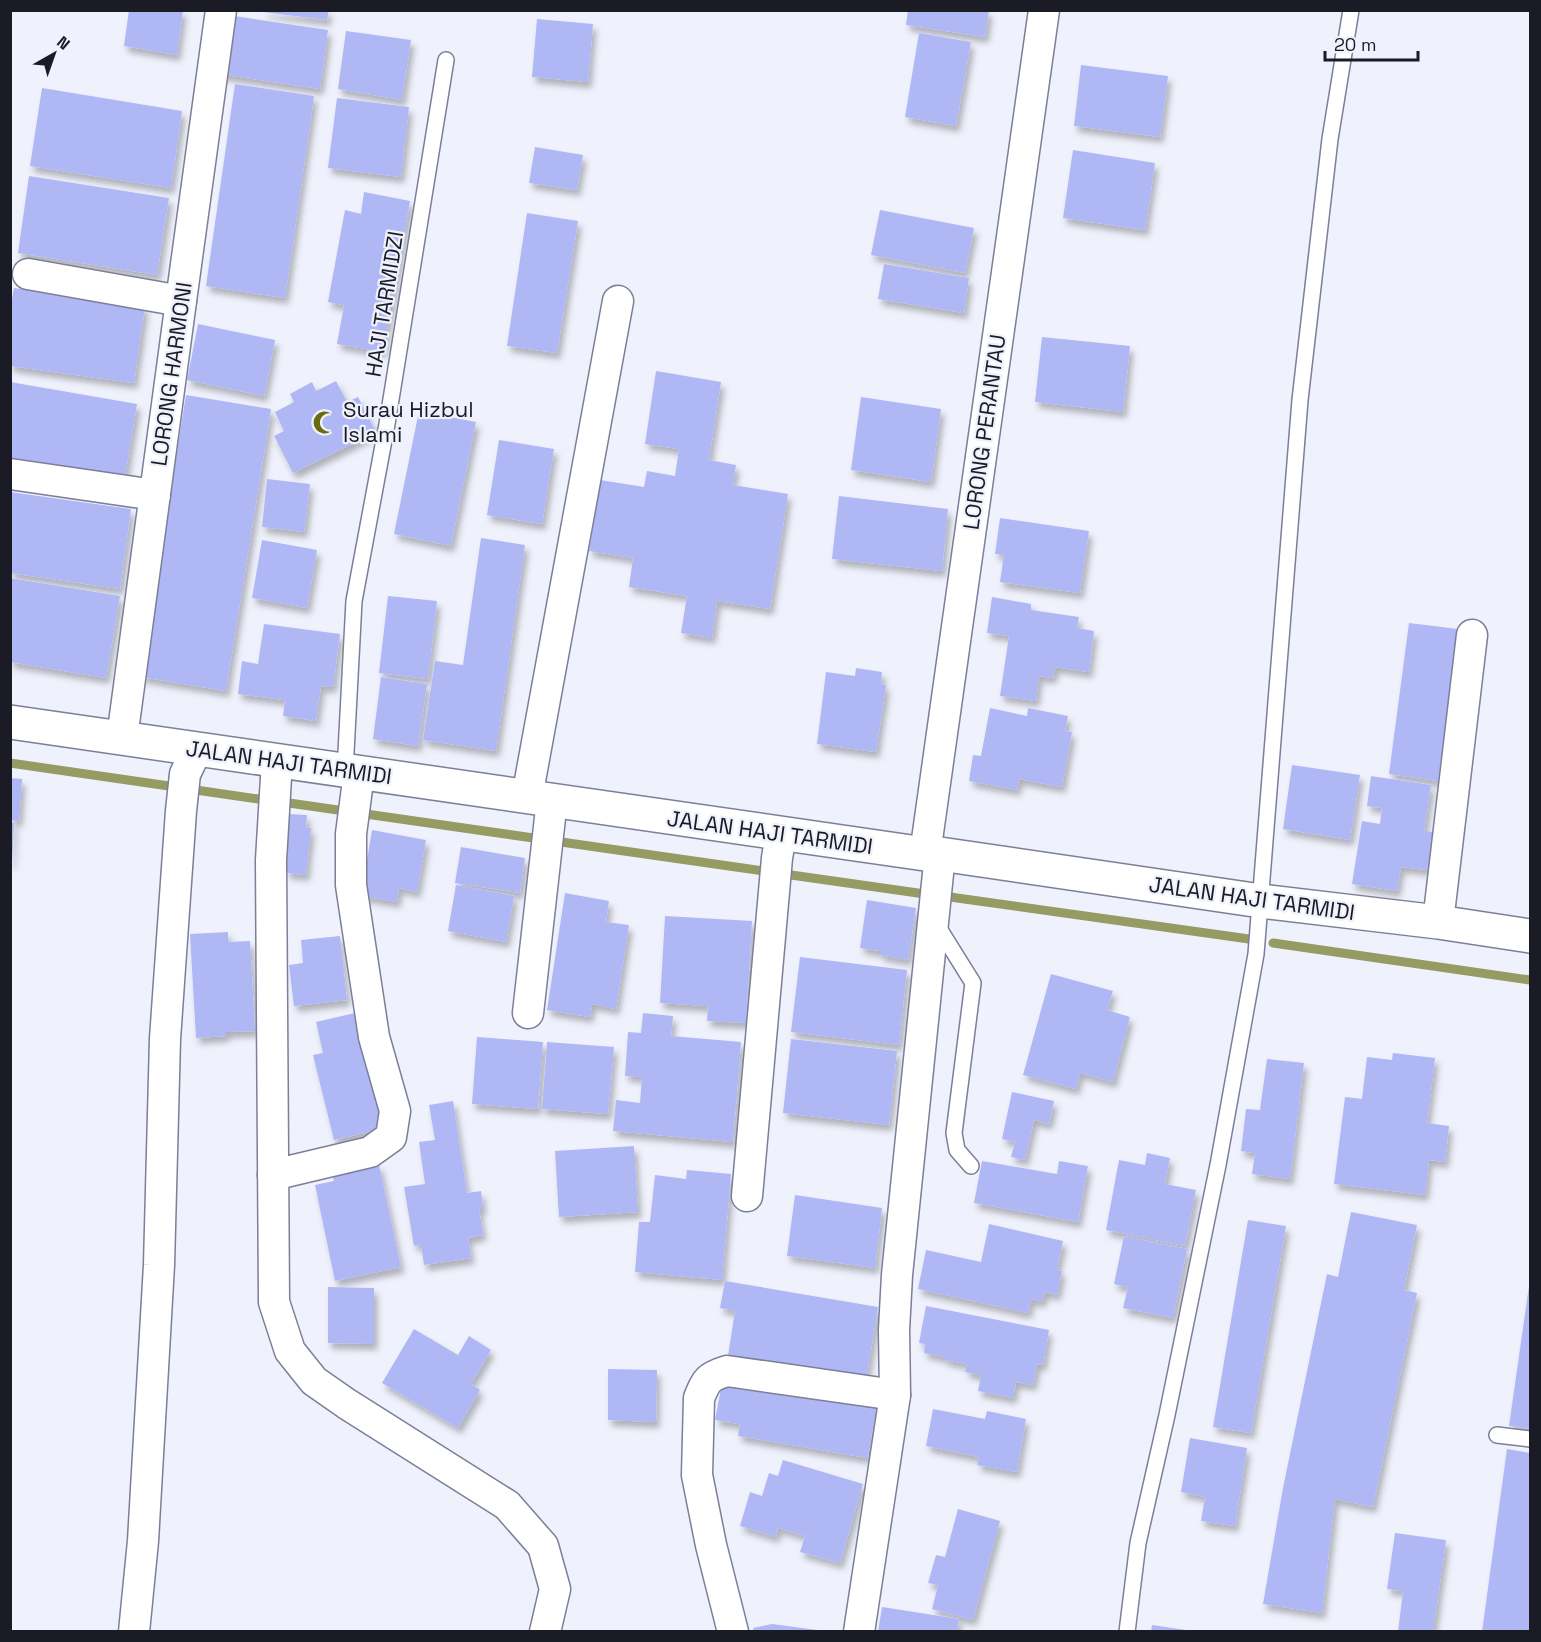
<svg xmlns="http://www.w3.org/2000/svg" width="1541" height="1642" font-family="'Space Grotesk',sans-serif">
	<defs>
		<filter id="shadow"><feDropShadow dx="3.5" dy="6" stdDeviation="3" flood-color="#0004"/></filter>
	</defs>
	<rect width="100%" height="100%" fill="#eff1fc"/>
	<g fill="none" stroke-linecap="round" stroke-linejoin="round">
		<!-- stream -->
		<g stroke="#969b63" stroke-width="9">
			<polyline points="10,763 176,787"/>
			<polyline points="196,790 265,800"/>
			<polyline points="289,803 764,871"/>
			<polyline points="784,874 925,894"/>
			<polyline points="950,897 1249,939"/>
			<polyline points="1273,943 1530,980"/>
		</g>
	</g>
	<!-- building -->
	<g fill="#afb8f4" filter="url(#shadow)">
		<polygon points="129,10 183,10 177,55 124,46"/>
		<polygon points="263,10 329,10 327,20 263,12"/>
		<polygon points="908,10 989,10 985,37 906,25"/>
		<polygon points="227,15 328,30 320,89 219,74"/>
		<polygon points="537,19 593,24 588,82 532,77"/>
		<polygon points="346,31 411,40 402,100 338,89"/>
		<polygon points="919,33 971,42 956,126 905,117"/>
		<polygon points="1081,65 1168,76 1160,137 1074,126"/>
		<polygon points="235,84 314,96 285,298 206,286"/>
		<polygon points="42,88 182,111 171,188 30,166"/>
		<polygon points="337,98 409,107 401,177 328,168"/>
		<polygon points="535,147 583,155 577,190 529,183"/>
		<polygon points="1073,150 1155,163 1145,230 1063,218"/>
		<polygon points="29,176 169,198 157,275 18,253"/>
		<polygon points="364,192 410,201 383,352 337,344 344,305 328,302 345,210 361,214"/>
		<polygon points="880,210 974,228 965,273 871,255"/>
		<polygon points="527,213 578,221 557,353 507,346"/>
		<polygon points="884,264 969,278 964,313 878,299"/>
		<polygon points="14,288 145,306 134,383 10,366 10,310"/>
		<polygon points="198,324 275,340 264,396 187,380"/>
		<polygon points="1042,337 1130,346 1123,412 1035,402"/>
		<polygon points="656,371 721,382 709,460 736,465 733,485 788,494 770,609 717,601 712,638 681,633 687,596 629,587 633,558 589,551 600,480 644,487 647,471 675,476 679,449 645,444"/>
		<polygon points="336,381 347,402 358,397 376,432 293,473 274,436 284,431 275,412 294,402 290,394 312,382 316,391"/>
		<polygon points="10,382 137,404 124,482 10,463"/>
		<polygon points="186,395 271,409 226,691 141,677"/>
		<polygon points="861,397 941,409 931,482 851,470"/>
		<polygon points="419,411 476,422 451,546 394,534"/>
		<polygon points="499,440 554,449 542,524 487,515"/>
		<polygon points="267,479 310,484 304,532 262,527"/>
		<polygon points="10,492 131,509 120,589 10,573"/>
		<polygon points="839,496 948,509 942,571 832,559"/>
		<polygon points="1000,518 1089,531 1080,593 1000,582 1004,555 995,554"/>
		<polygon points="481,538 525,545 496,751 423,740 435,661 463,665"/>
		<polygon points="262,540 317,550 307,608 252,598"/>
		<polygon points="10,578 120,596 106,678 10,662"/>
		<polygon points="388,596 437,601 428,679 379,673"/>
		<polygon points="992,597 1031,604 1031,610 1079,617 1077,628 1094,631 1089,672 1055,667 1053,678 1039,676 1036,701 1000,696 1009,636 987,633"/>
		<polygon points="1409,623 1458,629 1438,781 1389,774"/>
		<polygon points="264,624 340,634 333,687 321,686 316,721 283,716 285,700 238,694 242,661 258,664"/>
		<polygon points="856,668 882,672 881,684 886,685 876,752 817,744 826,672 855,676"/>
		<polygon points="381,677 427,684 418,746 373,739"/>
		<polygon points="990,708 1027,716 1028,708 1068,716 1065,731 1072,732 1062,787 1019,779 1017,790 969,781 973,755 981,756"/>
		<polygon points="1292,765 1360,775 1350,840 1283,829"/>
		<polygon points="1371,776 1431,785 1424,831 1433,832 1427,870 1401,867 1397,891 1352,884 1362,821 1380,824 1382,808 1367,806"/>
		<polygon points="10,778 22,779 19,821 10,820"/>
		<polygon points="288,814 307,815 306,827 311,828 306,875 286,873 287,859 282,859"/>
		<polygon points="10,822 14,823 12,864 10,864"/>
		<polygon points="372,830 426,840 417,892 399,888 397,902 361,896"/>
		<polygon points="461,847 525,858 520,893 455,883"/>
		<polygon points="456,885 514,896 506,942 448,931"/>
		<polygon points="565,893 609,901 606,922 629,925 616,1009 592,1004 590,1017 547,1010"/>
		<polygon points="867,900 916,908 908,960 880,955 880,951 860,948"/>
		<polygon points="665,916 752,921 746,1023 707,1021 708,1006 660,1003"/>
		<polygon points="228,932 228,942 250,941 255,1031 226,1032 226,1036 196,1038 190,934"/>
		<polygon points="340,936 347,1000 294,1006 289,965 303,963 301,940"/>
		<polygon points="800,957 907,970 899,1045 791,1032"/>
		<polygon points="1051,974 1113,991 1107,1010 1130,1017 1113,1082 1080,1073 1076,1089 1023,1075"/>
		<polygon points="355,1013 369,1072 388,1103 377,1106 382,1129 334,1140 313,1055 323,1053 316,1022"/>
		<polygon points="643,1013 673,1016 671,1036 741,1042 733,1142 613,1131 616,1100 640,1103 642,1077 625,1076 628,1032 641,1033"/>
		<polygon points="477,1037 543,1042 538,1109 472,1104"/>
		<polygon points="791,1039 897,1051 889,1125 783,1113"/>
		<polygon points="547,1042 614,1047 608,1114 542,1109"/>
		<polygon points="1393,1053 1435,1058 1427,1123 1449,1126 1445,1162 1429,1160 1425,1195 1334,1184 1345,1097 1362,1099 1367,1057 1392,1060"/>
		<polygon points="1267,1059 1304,1063 1290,1179 1252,1174 1255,1153 1241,1151 1246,1109 1260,1110"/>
		<polygon points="1012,1092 1054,1101 1049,1124 1034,1120 1025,1160 1011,1157 1015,1142 1002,1139"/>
		<polygon points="453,1101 467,1193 481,1191 483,1209 479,1209 483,1235 468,1238 471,1258 424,1265 421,1244 414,1246 404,1187 425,1184 419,1142 435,1140 429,1105"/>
		<polygon points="634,1146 638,1212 559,1217 555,1151"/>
		<polygon points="1147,1153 1170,1158 1165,1184 1196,1190 1185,1246 1106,1230 1119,1160 1145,1165"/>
		<polygon points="982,1161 1057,1174 1059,1161 1088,1166 1078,1222 974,1203"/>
		<polygon points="379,1164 401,1267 335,1281 315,1185 334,1181 332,1173"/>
		<polygon points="687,1170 731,1174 722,1280 635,1272 639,1222 650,1222 655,1175 686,1179"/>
		<polygon points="795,1195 882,1208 875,1268 787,1256"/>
		<polygon points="1351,1212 1417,1225 1404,1290 1417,1293 1373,1507 1335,1499 1322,1613 1263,1604 1283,1488 1327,1274 1338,1277"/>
		<polygon points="1248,1220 1286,1226 1251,1433 1213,1427"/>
		<polygon points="989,1224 1063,1241 1057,1270 1062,1271 1057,1295 1045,1292 1042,1302 1031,1299 1028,1313 918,1289 926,1250 981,1262"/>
		<polygon points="1124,1236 1187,1249 1173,1318 1123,1308 1128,1287 1114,1284"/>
		<polygon points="725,1281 878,1307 866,1380 728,1356 735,1311 720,1308"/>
		<polygon points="1529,1286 1530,1286 1530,1429 1509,1426"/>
		<polygon points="328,1287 374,1288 374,1344 328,1343"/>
		<polygon points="926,1306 1049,1330 1043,1365 1037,1364 1033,1385 1016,1382 1013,1398 978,1391 981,1375 965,1372 967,1364 945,1360 945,1357 924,1353 925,1344 919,1343"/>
		<polygon points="414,1329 458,1355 469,1336 491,1350 471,1384 480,1390 458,1428 382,1383"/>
		<polygon points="608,1369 657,1370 656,1422 608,1420"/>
		<polygon points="723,1378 877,1404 868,1458 738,1436 740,1424 715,1420"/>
		<polygon points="933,1409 985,1419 987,1411 1026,1419 1017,1472 977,1465 979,1457 926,1446"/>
		<polygon points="1190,1438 1247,1448 1235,1526 1201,1521 1205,1497 1181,1492"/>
		<polygon points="1507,1449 1530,1453 1530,1632 1482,1632"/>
		<polygon points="783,1460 863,1484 840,1563 800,1552 805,1536 778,1528 776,1537 740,1526 750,1492 762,1496 769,1473 778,1476"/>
		<polygon points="958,1509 1000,1521 973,1620 932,1609 938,1585 928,1583 936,1555 945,1557"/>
		<polygon points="1395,1533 1446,1540 1433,1632 1398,1632 1403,1591 1387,1589"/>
		<polygon points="882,1607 959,1619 957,1632 878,1632"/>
		<polygon points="772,1624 817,1630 817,1632 754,1632 753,1628"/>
		<polygon points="1152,1625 1186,1630 1186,1632 1151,1632"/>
	</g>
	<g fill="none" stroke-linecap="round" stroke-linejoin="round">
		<defs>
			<g id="service">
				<polyline points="345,771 354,601 387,424 446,60"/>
				<polyline points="935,922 973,983 954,1133 957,1150 971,1166"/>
				<polyline points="1497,1435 1530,1439"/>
				<polyline points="1127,1632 1138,1543 1167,1415 1218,1165 1256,954 1300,400 1330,139 1351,10"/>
			</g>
			<g id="minor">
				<polyline points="28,274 181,301"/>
				<polyline points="10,474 155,495"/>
				<polyline points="122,738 181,301 221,10"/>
				<polyline points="277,761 271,860 274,1302 290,1351 314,1381 347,1404 507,1505 543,1546 555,1589 545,1632"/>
				<polyline points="527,797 618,301"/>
				<polyline points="925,854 1044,10"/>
				<polyline points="1438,922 1472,635"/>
				<polyline points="528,1013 552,800"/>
				<polyline points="273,1175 370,1152 391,1137 395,1111 374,1037 351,885 351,834 359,773"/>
				<polyline points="747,1196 777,858 781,834"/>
				<polyline points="134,1632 143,1541 159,1265 165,1039 181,811 185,774 197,749"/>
				<path d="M733 1632 711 1545 697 1475 699 1398C707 1379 708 1377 727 1371L895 1395"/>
				<polyline points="859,1632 895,1395 894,1330 897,1275 940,854"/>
			</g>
			<polyline id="tertiary" points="10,722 925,854 940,854 1261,901 1438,922 1530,936"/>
		</defs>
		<!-- service casing -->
		<use href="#service" stroke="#7b7f97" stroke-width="18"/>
		<!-- minor casing -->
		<use href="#minor" stroke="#7b7f97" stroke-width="33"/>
		<!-- tertiary casing -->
		<use href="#tertiary" stroke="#7b7f97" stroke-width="36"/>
		<!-- service -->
		<use href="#service" stroke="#fff" stroke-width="15"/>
		<!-- minor -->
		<use href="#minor" stroke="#fff" stroke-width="30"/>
		<!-- tertiary -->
		<use href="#tertiary" stroke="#fff" stroke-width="33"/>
	</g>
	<!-- icons -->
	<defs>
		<symbol id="mosque-bare" viewBox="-9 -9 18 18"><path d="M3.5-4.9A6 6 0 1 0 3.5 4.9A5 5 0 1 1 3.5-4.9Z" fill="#686c0f" stroke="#eff1fc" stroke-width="2.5" paint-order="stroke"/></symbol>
	</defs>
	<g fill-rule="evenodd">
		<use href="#mosque-bare" x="308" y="406" width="33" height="33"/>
	</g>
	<g text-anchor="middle" stroke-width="4.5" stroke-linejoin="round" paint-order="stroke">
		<!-- street labels -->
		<g font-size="22" fill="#1a1b24" stroke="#eff1fc">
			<text transform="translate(384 304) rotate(-81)" y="8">HAJI TARMIDZI</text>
			<text transform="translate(171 374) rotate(-82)" y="8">LORONG HARMONI</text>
			<text transform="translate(984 432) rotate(-82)" y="8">LORONG PERANTAU</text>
			<text transform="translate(289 762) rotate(8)" y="8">JALAN HAJI TARMIDI</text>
			<text transform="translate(770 832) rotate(8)" y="8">JALAN HAJI TARMIDI</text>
			<text transform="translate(1252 898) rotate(8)" y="8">JALAN HAJI TARMIDI</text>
		</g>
		<!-- poi labels -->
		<g font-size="22" fill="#1a1b24" stroke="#eff1fc" text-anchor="start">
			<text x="343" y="417">Surau Hizbul<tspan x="343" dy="25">Islami</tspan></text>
		</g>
	</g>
	<!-- border -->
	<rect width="1541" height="1642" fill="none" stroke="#1a1b24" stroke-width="24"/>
	<!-- north arrow -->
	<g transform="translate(54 54) rotate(40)" stroke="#eff1fc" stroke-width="4.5" paint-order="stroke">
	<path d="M0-4.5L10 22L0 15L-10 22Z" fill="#1a1b24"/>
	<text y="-9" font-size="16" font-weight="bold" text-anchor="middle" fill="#1a1b24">N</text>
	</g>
	<!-- scale -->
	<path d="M1325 51v9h93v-9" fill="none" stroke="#1a1b24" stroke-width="3"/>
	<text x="1334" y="51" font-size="18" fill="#1a1b24" stroke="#eff1fc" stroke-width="4.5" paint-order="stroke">20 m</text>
</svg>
